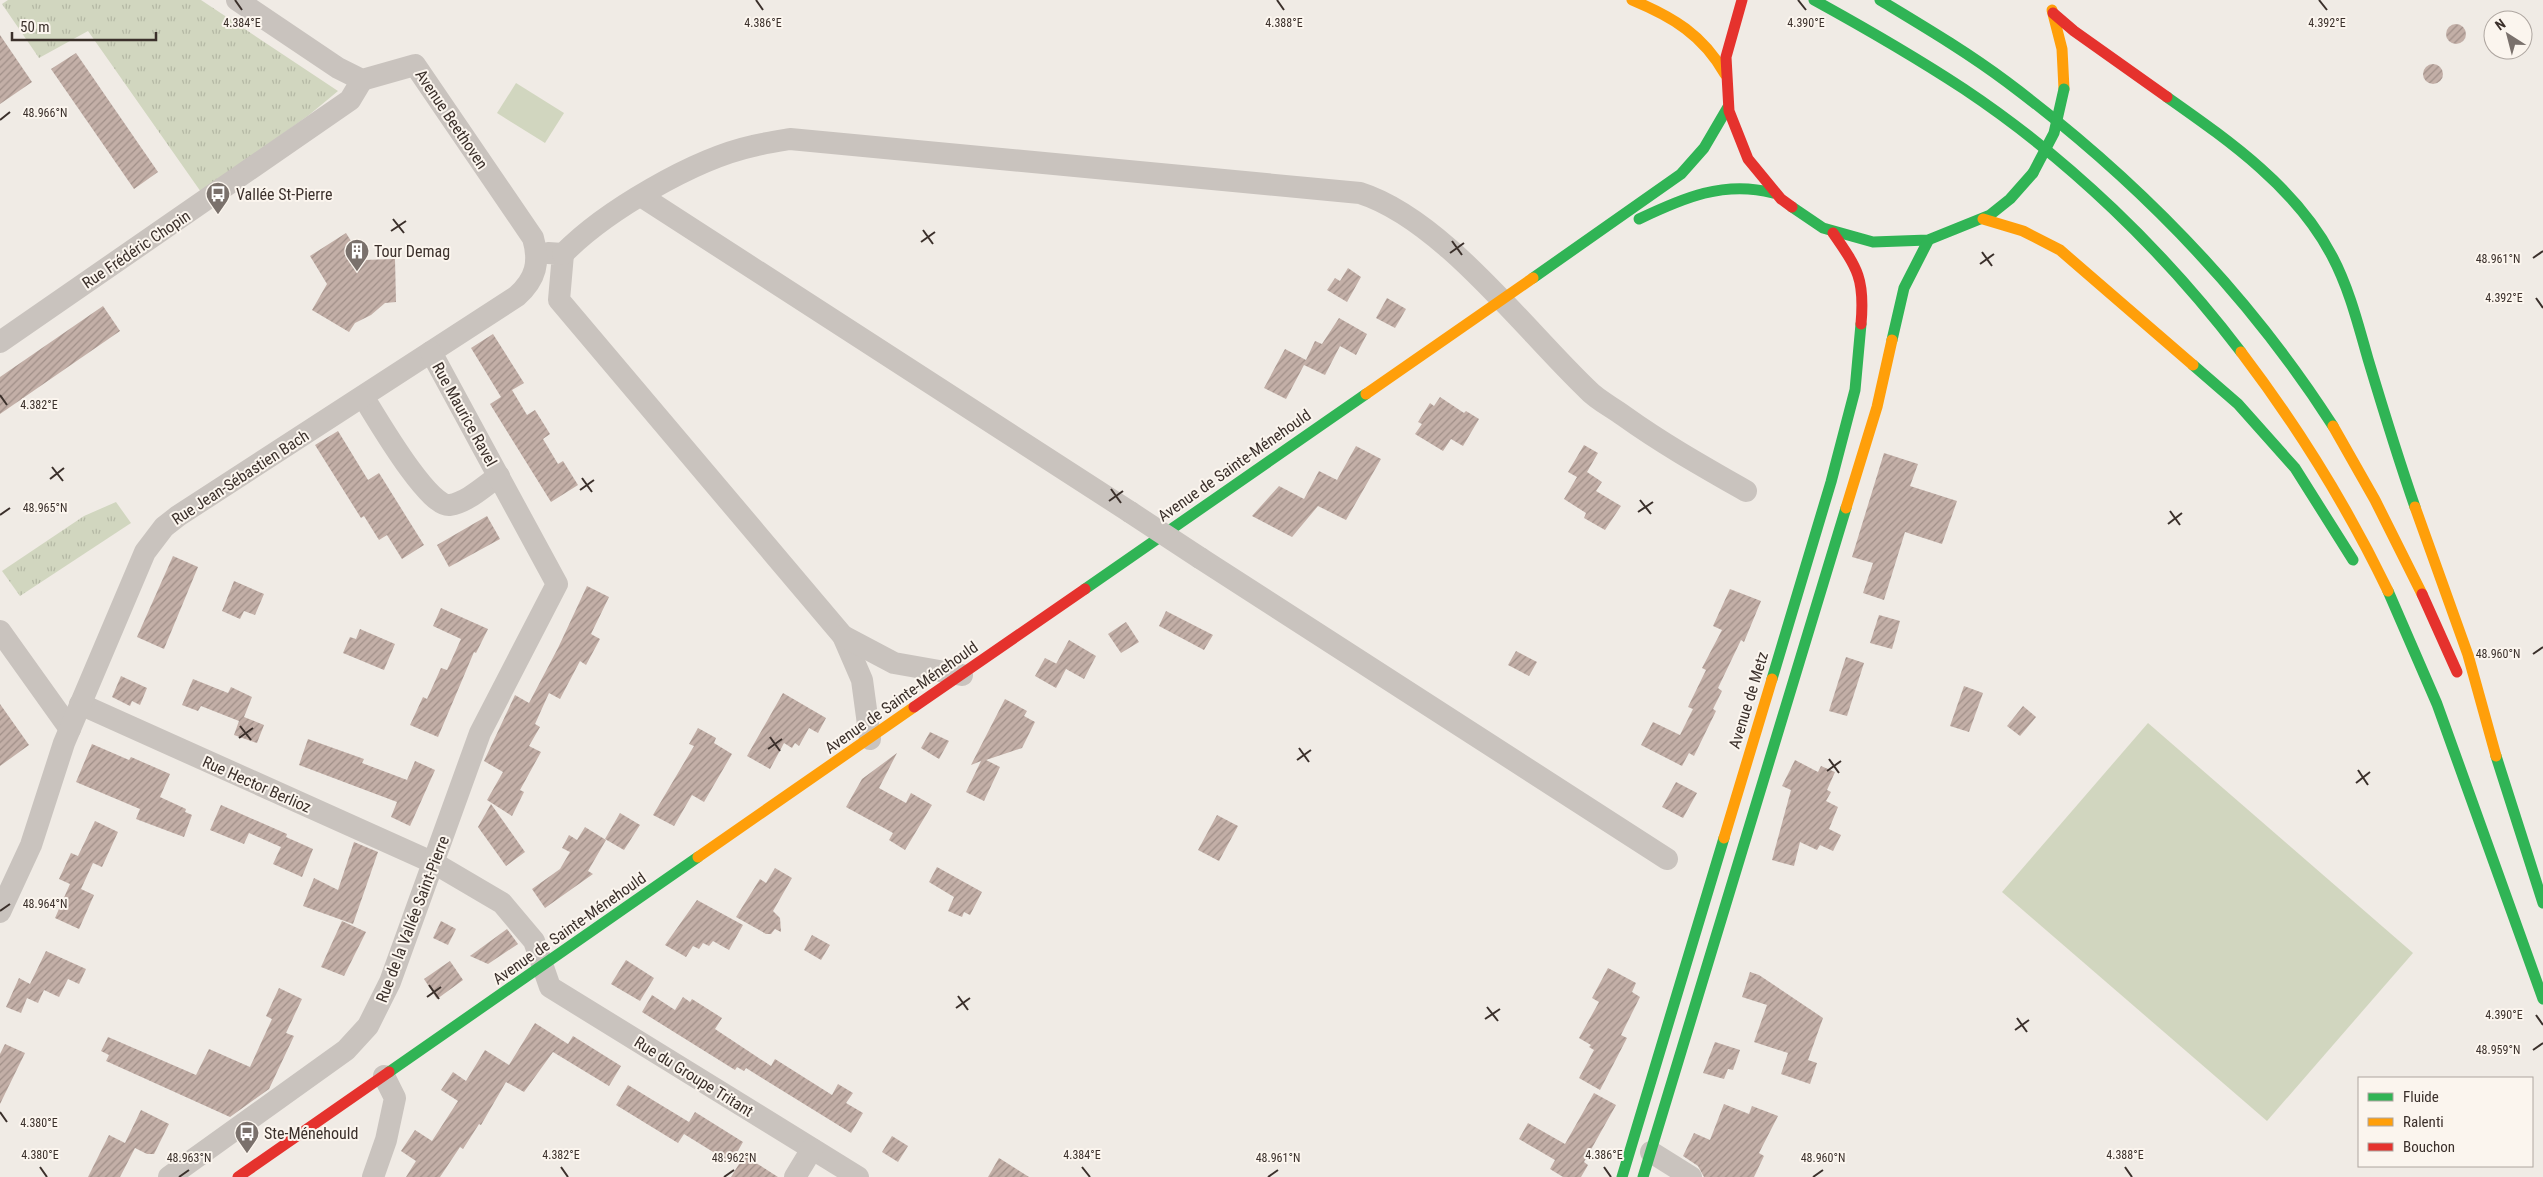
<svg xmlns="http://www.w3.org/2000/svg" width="2543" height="1177" font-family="'Roboto Condensed',sans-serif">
	<defs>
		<pattern id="park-tufts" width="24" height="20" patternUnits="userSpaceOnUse" patternTransform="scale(1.25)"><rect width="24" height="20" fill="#d1d6bf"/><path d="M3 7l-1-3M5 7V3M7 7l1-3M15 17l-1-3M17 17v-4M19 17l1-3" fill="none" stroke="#b4b8a4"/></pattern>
		<pattern id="building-hatch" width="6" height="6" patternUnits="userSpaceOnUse" patternTransform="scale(1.25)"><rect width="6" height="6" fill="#c3afa7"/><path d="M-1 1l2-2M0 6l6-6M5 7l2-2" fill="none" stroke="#a08f88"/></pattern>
	</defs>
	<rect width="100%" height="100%" fill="#f0ebe5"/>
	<!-- park -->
	<g fill="url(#park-tufts)">
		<polygon points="8,0 201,0 338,91 309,115 201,192 88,31 39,58 2,4"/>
		<polygon points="116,502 131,523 20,596 2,571 84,516"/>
	</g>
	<!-- pitch -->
	<g fill="#d1d6bf">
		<polygon points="516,83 564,113 545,143 497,113"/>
		<polygon points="2148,723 2413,953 2267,1121 2002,892"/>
	</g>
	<!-- building -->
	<g fill="url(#building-hatch)">
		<circle cx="2456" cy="34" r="10"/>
		<polygon points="0,35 32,82 0,104"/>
		<polygon points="76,53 158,172 134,189 51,69"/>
		<circle cx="2433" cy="74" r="10"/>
		<polygon points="346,233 363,260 395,259 396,302 385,303 371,315 355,323 349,332 312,310 327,284 310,256"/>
		<polygon points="1348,268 1361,277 1347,302 1327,290 1335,278 1340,281"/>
		<polygon points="1387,298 1406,309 1395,328 1376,318"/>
		<polygon points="103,306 120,331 0,414 0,377"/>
		<polygon points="1339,318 1367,334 1356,355 1340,346 1325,375 1304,365 1286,399 1264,388 1285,349 1306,360 1315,341 1322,344"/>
		<polygon points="493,334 524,383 512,390 527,415 535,410 550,434 543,439 558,464 563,461 578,485 551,502 490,404 501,397 471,348"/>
		<polygon points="1440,397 1464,413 1466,411 1479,419 1463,446 1451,439 1443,451 1415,434 1422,424 1418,422 1430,403 1434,406"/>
		<polygon points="338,431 368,480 379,473 424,545 402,559 387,535 379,540 364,516 361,518 315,445"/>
		<polygon points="1584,445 1598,453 1587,472 1602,482 1596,491 1621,506 1605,530 1584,518 1586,513 1564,499 1577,477 1568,472"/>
		<polygon points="1356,446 1381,459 1346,520 1318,506 1292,537 1252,516 1279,486 1304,499 1319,471 1337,480"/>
		<polygon points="1884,453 1918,464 1910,486 1957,501 1942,544 1905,532 1884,600 1863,593 1873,563 1852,557"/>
		<polygon points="487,516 500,539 449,567 437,545"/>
		<polygon points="173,556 198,567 164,649 137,637"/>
		<polygon points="234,581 264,594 255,615 244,611 240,619 222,611"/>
		<polygon points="587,586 609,597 591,634 600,639 586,665 580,661 560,699 549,693 535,724 540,727 529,746 541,752 520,790 524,792 512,816 487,800 503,772 484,761 515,695 529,703 558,648"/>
		<polygon points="1730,589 1761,601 1744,642 1741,640 1718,688 1722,691 1713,709 1716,711 1694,756 1689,753 1682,766 1641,745 1653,722 1680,735 1693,709 1688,707 1706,670 1702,668 1722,630 1713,626"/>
		<polygon points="441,608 488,629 476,653 474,652 438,737 410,725 423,697 427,699 441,668 447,670 461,639 433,626"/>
		<polygon points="1166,611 1213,635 1204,650 1159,626"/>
		<polygon points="1879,615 1900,621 1892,649 1870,643"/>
		<polygon points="1126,622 1139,642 1121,653 1108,634"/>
		<polygon points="360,629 395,644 384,670 343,653 350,637 356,639"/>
		<polygon points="1069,640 1096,656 1084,679 1066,669 1056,688 1035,676 1045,658 1061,666 1056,664"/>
		<polygon points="1516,651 1537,662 1529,676 1508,665"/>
		<polygon points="1846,657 1864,663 1847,716 1829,711"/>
		<polygon points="121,676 147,688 140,705 132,701 130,706 112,697"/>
		<polygon points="193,679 228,693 231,687 252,697 244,717 264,725 257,743 234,735 239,721 201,706 198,711 182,705"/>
		<polygon points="1964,686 1983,693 1969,732 1950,726"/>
		<polygon points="783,693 826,718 818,733 809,728 799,746 795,743 792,748 784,743 770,769 747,756"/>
		<polygon points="1005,699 1027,711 1024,716 1035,722 1022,748 986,760 1000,767 984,801 966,792 981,761 971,765"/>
		<polygon points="0,704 29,745 0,766"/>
		<polygon points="2023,706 2036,717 2020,736 2007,726"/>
		<polygon points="698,728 716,738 714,743 732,754 704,802 692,795 674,826 653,815 694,746 689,744"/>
		<polygon points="930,732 949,741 939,759 921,748"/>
		<polygon points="308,739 364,759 362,763 407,780 415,761 435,770 410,826 391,817 397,802 299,765"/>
		<polygon points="92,744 129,760 131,757 170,774 160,797 186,809 185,812 192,815 184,837 136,819 140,809 76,782"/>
		<polygon points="897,753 879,788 906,803 911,793 932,805 905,850 889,840 893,833 846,807 862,779"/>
		<polygon points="1795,760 1818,772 1821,766 1835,772 1827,790 1831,792 1826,801 1838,807 1829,829 1841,835 1833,851 1820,845 1817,850 1800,842 1794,866 1772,860 1791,790 1782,786"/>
		<polygon points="1676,782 1697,793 1683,818 1662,807"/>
		<polygon points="491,804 525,852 506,866 478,827"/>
		<polygon points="221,805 287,834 286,837 313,849 302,877 273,864 281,847 249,833 244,844 210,830"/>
		<polygon points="620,813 640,825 624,850 605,839"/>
		<polygon points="1217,815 1238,826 1219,861 1198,850"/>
		<polygon points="95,821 118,832 102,867 93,863 81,889 94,895 79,929 55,918 70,884 59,879 71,853 78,856"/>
		<polygon points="585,827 606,840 588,871 593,874 545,908 532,889 560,869 570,852 562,848 569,835 577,840"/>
		<polygon points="354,842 378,852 353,924 303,906 314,878 338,890"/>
		<polygon points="937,867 982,892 970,915 964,912 962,917 948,911 954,897 929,882"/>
		<polygon points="775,868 792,878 773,911 780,918 781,932 775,929 771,934 766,934 736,917 760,879 766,883"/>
		<polygon points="697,900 743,925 729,950 713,941 709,946 703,943 699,949 693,946 686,957 665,945"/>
		<polygon points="342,921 366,932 344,976 321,967"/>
		<polygon points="441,921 456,929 448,945 433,938"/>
		<polygon points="507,929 518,944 488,964 470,956"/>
		<polygon points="812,935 830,945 821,960 804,950"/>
		<polygon points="46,951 86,969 79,984 68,979 59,997 44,990 38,1003 27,998 21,1013 6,1007 19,978 30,984"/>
		<polygon points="626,960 654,978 640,1001 611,984"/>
		<polygon points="450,961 463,980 437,999 424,979"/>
		<polygon points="1608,968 1636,983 1632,992 1640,997 1621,1035 1627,1038 1600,1090 1579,1078 1594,1050 1589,1047 1591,1045 1579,1038 1599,1002 1592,998"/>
		<polygon points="1750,972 1759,975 1823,1018 1808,1060 1817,1063 1810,1084 1781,1074 1788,1053 1754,1042 1767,1005 1742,997"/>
		<polygon points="279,988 302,999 286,1033 294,1036 269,1089 230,1117 106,1061 109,1055 101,1051 108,1037 196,1075 209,1049 250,1067 272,1019 266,1016"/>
		<polygon points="652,995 675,1010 683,997 690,1002 692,999 722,1018 715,1029 771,1066 775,1059 832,1095 838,1084 853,1093 846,1103 863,1113 851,1133 746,1068 744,1071 737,1067 735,1070 642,1012"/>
		<polygon points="535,1023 568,1044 573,1036 621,1066 609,1086 553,1052 524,1092 506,1082 481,1125 479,1124 463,1149 460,1147 440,1177 406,1177 416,1161 401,1151 415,1130 432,1141 458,1101 441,1090 453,1072 466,1081 485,1050 509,1065"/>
		<polygon points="1715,1042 1740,1050 1733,1070 1728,1069 1724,1079 1703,1073"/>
		<polygon points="5,1044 25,1053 0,1104 0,1054"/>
		<polygon points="628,1085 689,1122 695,1112 743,1142 731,1163 684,1134 678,1143 616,1105"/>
		<polygon points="1594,1093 1616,1105 1584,1162 1588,1165 1581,1177 1563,1177 1550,1169 1555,1160 1519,1139 1528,1123 1565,1144"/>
		<polygon points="1724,1104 1749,1114 1752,1106 1778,1116 1759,1153 1764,1156 1754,1177 1704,1177 1698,1166 1683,1156 1694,1133 1710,1140"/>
		<polygon points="141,1110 169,1124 154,1154 147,1154 135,1148 120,1177 88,1177 109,1135 129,1145 125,1143"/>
		<polygon points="892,1136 908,1146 898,1162 882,1152"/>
		<polygon points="744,1156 753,1161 778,1177 731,1177"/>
		<polygon points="999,1158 1007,1163 1029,1177 988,1177"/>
	</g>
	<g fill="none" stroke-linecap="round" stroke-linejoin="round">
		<!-- street -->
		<g stroke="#c9c3be" stroke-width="22">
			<polyline points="641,196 1130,512"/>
			<polyline points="548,253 563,254 559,300 843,636 862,680 870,739"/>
			<path d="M563 254C605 211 694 159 753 146 765 143 778 141 790 139L1360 193C1442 219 1524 329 1587 389 1597 400 1612 407 1624 416 1663 444 1704 467 1746 491"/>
			<polyline points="0,342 350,100 362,80"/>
			<path d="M364 398C376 417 429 509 450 505 468 502 484 486 499 476"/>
			<polyline points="1200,558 1667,859"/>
			<polyline points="0,631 70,729"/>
			<polyline points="843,636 894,663 962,675"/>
			<polyline points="80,704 434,863 502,903 534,941 550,987 858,1177"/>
			<path d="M0 912 31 845 64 743 145 552 164 527 178 516 517 296C536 279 540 262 533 238L415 65 362 80 338 68 237 0"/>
			<polyline points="1651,1152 1691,1177"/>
			<polyline points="169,1177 346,1050 368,1026 390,982 480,733 557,584 431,352"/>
			<polyline points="373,1177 386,1140 395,1098 384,1076"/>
			<polyline points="795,1177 812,1149"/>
		</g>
		<!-- fast -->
		<g stroke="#30b455" stroke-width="11">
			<path d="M1814 0C1865 28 1915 57 1964 89 2069 159 2165 252 2241 352"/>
			<path d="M1880 0C1923 26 1967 52 2007 82 2134 177 2247 292 2333 426"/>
			<path d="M2167 97C2228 140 2296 187 2332 256 2349 288 2358 324 2368 359 2383 409 2398 458 2415 507"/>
			<polyline points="1792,207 1823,228 1873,242 1928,240 1990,215 2010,199 2033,173"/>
			<path d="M1639 219C1683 198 1724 180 1773 193"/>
			<polyline points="1533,278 1681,174 1704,148 1728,107"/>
			<polyline points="1892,340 1904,288 1928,241"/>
			<polyline points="2193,365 2238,404 2295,468 2353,560"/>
			<polyline points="1085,589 1366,394"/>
			<polyline points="2388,591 2437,704 2543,999"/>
			<polyline points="1772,679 1831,482 1855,390 1861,324"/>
			<polyline points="2496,756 2543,903"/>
			<polyline points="389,1072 698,857"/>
			<polyline points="1622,1177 1724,838"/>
			<polyline points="1643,1177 1846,508"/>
		</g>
		<!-- slow -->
		<g stroke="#ff9f0a" stroke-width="11">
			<path d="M1632 0C1673 17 1703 35 1725 74"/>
			<polyline points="2052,10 2062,49 2064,89"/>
			<polyline points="1983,219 2023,231 2060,250 2193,365"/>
			<path d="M2241 352C2298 427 2347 506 2388 591"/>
			<polyline points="1366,394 1533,278"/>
			<polyline points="2333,426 2375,500 2422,594"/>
			<polyline points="2415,507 2468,655 2496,756"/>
			<polyline points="1846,508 1877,407 1892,340"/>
			<polyline points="1724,838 1772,679"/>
			<polyline points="698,857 914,707"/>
		</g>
		<!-- jam -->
		<g stroke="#e5322d" stroke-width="11">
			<polyline points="1742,0 1726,57 1729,111 1748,159 1781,199 1792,207"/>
			<polyline points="2053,13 2074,31 2167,97"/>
			<path d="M1833 233C1858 269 1865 279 1861 324"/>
			<polyline points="2422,594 2457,672"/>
			<polyline points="914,707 1085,589"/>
			<polyline points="238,1177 389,1072"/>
		</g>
		<!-- street-bridge -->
		<polyline stroke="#c9c3be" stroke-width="22" points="1130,512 1200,558"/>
		<!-- fast-bridge -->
		<polyline stroke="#30b455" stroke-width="11" points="2033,173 2054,133 2064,89"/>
	</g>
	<!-- ticks -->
	<path fill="none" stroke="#3b302b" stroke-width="2" d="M235 0 242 10M756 0 763 10M1277 0 1284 10M1798 0 1806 10M2319 0 2327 10M0 120 10 112M393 219 404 233M923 230 933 244M391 231 406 221M1452 241 1462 255M921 242 935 232M1982 252 1992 266M1450 253 1464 243M2533 258 2543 251M1980 264 1994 254M2536 298 2543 308M0 395 7 405M52 467 63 481M582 478 592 492M50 479 64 468M1111 489 1121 503M580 490 594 480M1640 500 1651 514M1109 501 1123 491M2170 511 2180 525M1638 512 1653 502M0 515 10 508M2168 524 2182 513M2533 654 2543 647M240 726 251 740M770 737 780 751M239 738 253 728M1299 748 1309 762M768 749 782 739M1829 759 1839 773M1297 760 1311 750M2358 770 2368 785M1827 771 1841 761M2356 783 2370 772M0 911 10 904M429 985 439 999M958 996 968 1010M427 997 441 987M1487 1007 1498 1021M956 1008 970 998M2536 1015 2543 1025M2017 1018 2027 1032M1485 1019 1500 1009M2015 1030 2029 1020M2533 1050 2543 1043M0 1112 7 1122M40 1167 47 1177M561 1167 568 1177M1082 1167 1090 1177M1604 1167 1611 1177M2125 1167 2132 1177M179 1177 189 1170M724 1177 734 1170M1268 1177 1278 1170M1813 1177 1823 1170"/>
	<!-- icons -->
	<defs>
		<symbol id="bus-pin" viewBox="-11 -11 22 30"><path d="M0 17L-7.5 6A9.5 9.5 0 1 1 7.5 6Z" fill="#7a716c" stroke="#fbf5ee"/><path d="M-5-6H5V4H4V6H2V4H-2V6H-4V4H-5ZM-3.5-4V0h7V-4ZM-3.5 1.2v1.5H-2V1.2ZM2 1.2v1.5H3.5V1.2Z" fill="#fff"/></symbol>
		<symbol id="building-pin" viewBox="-11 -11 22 30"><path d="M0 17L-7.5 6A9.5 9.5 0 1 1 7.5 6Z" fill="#7a716c" stroke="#fbf5ee"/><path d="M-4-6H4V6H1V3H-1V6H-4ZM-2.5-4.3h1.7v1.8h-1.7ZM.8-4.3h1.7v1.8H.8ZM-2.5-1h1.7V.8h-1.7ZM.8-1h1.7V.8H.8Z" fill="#fff"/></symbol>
	</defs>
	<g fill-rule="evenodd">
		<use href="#bus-pin" x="204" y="180" width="28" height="38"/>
		<use href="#building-pin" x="343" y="237" width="28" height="38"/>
		<use href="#bus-pin" x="233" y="1119" width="28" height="38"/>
	</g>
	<g text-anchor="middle" stroke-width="4" stroke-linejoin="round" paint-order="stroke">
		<!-- street labels -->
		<g font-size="16" fill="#3b302b" stroke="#fbf5ee">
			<text transform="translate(452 119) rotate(56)" y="6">Avenue Beethoven</text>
			<text transform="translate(136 249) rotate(-34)" y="6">Rue Frédéric Chopin</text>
			<text transform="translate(465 414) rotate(61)" y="6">Rue Maurice Ravel</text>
			<text transform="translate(1234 465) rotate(-35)" y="6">Avenue de Sainte-Ménehould</text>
			<text transform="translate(240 477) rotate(-33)" y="6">Rue Jean-Sébastien Bach</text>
			<text transform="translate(901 697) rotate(-35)" y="6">Avenue de Sainte-Ménehould</text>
			<text transform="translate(1748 700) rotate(-73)" y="6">Avenue de Metz</text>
			<text transform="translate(257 784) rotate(24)" y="6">Rue Hector Berlioz</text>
			<text transform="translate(412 919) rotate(-69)" y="6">Rue de la Vallée Saint-Pierre</text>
			<text transform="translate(569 928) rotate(-35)" y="6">Avenue de Sainte-Ménehould</text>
			<text transform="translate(694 1076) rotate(32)" y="6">Rue du Groupe Tritant</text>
		</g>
		<!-- poi labels -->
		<g font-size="16" fill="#3b302b" stroke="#fbf5ee" text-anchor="start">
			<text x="236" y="200">Vallée St-Pierre</text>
			<text x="374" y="257">Tour Demag</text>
			<text x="264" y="1139">Ste-Ménehould</text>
		</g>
	</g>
	<g font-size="12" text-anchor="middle" fill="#3b302b" stroke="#fbf5ee" stroke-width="4" stroke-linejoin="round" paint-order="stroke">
		<text x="242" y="27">4.384°E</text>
		<text x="763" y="27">4.386°E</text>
		<text x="1284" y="27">4.388°E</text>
		<text x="1806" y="27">4.390°E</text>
		<text x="2327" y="27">4.392°E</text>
		<text x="45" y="117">48.966°N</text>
		<text x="2498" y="263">48.961°N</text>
		<text x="2504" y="302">4.392°E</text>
		<text x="39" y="409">4.382°E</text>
		<text x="45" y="512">48.965°N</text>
		<text x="2498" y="658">48.960°N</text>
		<text x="45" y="908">48.964°N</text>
		<text x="2504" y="1019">4.390°E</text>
		<text x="2498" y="1054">48.959°N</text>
		<text x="39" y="1127">4.380°E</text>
		<text x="40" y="1159">4.380°E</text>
		<text x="561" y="1159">4.382°E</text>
		<text x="1082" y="1159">4.384°E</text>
		<text x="1604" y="1159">4.386°E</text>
		<text x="2125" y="1159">4.388°E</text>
		<text x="189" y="1162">48.963°N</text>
		<text x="734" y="1162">48.962°N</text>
		<text x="1278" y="1162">48.961°N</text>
		<text x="1823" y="1162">48.960°N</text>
	</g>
	<!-- legend -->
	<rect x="2358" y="1077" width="175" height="90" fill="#fbf5ee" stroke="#aea6a0"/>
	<rect x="2368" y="1093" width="25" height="8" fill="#30b455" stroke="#aea6a0"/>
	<text x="2403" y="1102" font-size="15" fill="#3b302b">Fluide</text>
	<rect x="2368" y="1118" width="25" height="8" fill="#ff9f0a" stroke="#aea6a0"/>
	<text x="2403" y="1127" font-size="15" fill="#3b302b">Ralenti</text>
	<rect x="2368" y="1143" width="25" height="8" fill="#e5322d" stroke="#aea6a0"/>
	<text x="2403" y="1152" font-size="15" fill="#3b302b">Bouchon</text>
	<!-- north arrow -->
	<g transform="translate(2508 35) rotate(324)"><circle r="24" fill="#fbf5ee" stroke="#aea6a0"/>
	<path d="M0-4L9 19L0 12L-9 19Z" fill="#7a716c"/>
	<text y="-8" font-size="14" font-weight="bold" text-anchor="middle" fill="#3b302b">N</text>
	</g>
	<!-- scale -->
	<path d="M12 32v8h144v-8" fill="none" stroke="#3b302b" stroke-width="2.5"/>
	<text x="20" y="32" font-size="15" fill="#3b302b" stroke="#fbf5ee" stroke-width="4" paint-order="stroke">50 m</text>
</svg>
